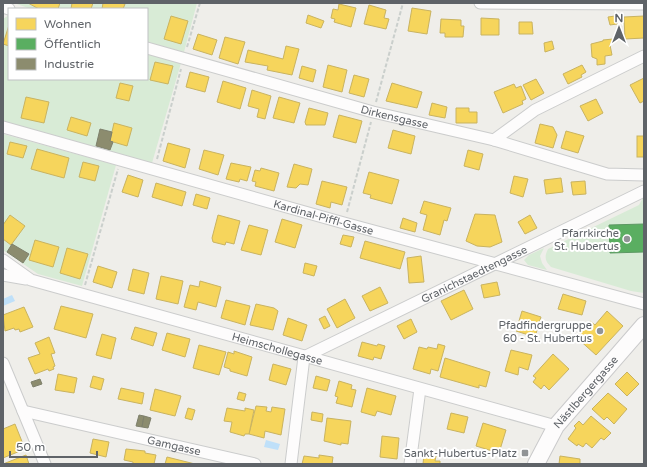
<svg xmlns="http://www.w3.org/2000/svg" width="647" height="467" font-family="'Varela Round',sans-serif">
	<rect width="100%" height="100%" fill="#efeeea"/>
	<!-- green -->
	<g fill="#d8ebd6">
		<polygon points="14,3 197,3 184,52 147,42 147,9 31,9"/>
		<polygon points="9,15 9,79 147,79 147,54 181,63 152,163 3,122 3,19"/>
		<polygon points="3,134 116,165 82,286 38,274 3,250"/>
		<path d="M644 196V293L631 291 551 267C545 261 544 257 548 249L639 205Z"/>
		<polygon points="544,248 540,256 542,263 547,270 528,265 524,260 529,255"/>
	</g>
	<!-- water -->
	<g fill="#bfe0f9">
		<polygon points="12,295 15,301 3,306 3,299"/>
		<polygon points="266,440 280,444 278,450 264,447"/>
	</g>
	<!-- homes -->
	<g fill="#f6d55c" stroke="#c9b360">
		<polygon points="28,3 60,3 58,9 39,9"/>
		<polygon points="72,3 93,3 91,9 71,9"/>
		<polygon points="103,3 121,3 125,4 123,9 102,9"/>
		<polygon points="339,4 356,8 351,27 334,22 335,19 331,18 333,9 338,10"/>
		<polygon points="369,5 386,10 384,18 389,19 386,29 364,24"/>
		<polygon points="412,8 431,11 427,34 408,31"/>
		<polygon points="308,15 324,21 321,28 306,23"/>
		<polygon points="171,16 188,21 181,44 164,39"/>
		<polygon points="615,16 617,24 610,25 608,17"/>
		<polygon points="644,16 644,38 625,39 624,17"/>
		<polygon points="481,18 499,19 499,35 481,35"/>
		<polygon points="441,19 461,20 461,26 464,26 463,37 445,37 445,33 440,33"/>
		<polygon points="519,22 532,22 533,34 519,34"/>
		<polygon points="9,25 9,46 3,44"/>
		<polygon points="198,34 217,40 212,55 193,49"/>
		<polygon points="225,37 245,42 238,64 219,58"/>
		<polygon points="613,39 610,45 612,55 605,56 605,64 597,65 597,59 592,57 591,44 603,41 603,40"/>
		<polygon points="552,41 554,49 545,52 544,43"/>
		<polygon points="286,46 299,49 292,75 267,70 268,66 245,62 248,50 283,59"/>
		<polygon points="155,62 173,66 168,84 150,80"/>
		<polygon points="328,65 347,70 342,92 323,87"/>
		<polygon points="582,65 586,72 581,75 582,77 568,84 563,74"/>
		<polygon points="302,66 316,70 313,82 299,78"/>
		<polygon points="190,72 209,77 205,92 186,87"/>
		<polygon points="354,75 369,79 364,97 349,93"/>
		<polygon points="644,78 644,101 640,103 630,85"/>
		<polygon points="536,79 544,93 531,100 523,85"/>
		<polygon points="223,81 246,88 240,109 217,102"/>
		<polygon points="120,83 133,86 129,101 116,98"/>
		<polygon points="392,83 422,92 417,108 386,101"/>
		<polygon points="514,84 516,88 521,86 526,99 522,101 523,104 503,113 494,92"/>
		<polygon points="252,90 271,96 265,119 257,117 259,109 248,106"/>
		<polygon points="26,97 49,102 44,123 21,118"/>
		<polygon points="279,97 300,103 294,123 273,118"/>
		<polygon points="596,99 603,113 588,121 580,106"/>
		<polygon points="432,103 447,107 445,118 429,115"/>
		<polygon points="309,108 328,113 325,125 306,125 305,122"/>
		<polygon points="456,108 469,108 469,112 477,112 477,123 456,123"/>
		<polygon points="339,115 362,121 356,143 333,137"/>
		<polygon points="71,117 91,123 87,136 67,130"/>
		<polygon points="114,123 132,128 127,146 110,141"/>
		<polygon points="540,124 553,127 557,135 553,148 535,143"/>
		<polygon points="393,130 415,136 411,154 388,148"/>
		<polygon points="566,131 584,136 578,153 561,148"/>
		<rect x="637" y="136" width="7" height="21"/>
		<polygon points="10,142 27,146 23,158 7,154"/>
		<polygon points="168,143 190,149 185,168 163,161"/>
		<polygon points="37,149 69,158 64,178 31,169"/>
		<polygon points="204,150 224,155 218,175 199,169"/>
		<polygon points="468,150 483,154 479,170 464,166"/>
		<polygon points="83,162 99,166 95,181 79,177"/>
		<polygon points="231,163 251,167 247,181 240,179 239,182 226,179"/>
		<polygon points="294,164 312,169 308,185 300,184 296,188 287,187"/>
		<polygon points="261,168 279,173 274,191 255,186 256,182 252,181 255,170 260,171"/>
		<polygon points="369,172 399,180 392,204 370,198 371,195 363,193"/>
		<polygon points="128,175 143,180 138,197 122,192"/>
		<polygon points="514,176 528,179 523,197 510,193"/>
		<polygon points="561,178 563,192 546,194 544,180"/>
		<polygon points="322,181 347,187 342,205 331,202 330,208 316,204"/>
		<polygon points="585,181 586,194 573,195 571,182"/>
		<polygon points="156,183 186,192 182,206 152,197"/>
		<polygon points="196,194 210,198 207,209 193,205"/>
		<polygon points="424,201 451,208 447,221 444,220 440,235 423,230 427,215 420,213"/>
		<polygon points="475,214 495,215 502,242 490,247 477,246 466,241"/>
		<polygon points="10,215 25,226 11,245 3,239 3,225"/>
		<polygon points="218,215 240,221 234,244 226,242 225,245 213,242 212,238"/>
		<polygon points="530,215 537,228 525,234 518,222"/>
		<polygon points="403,218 417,223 415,232 400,228"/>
		<polygon points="282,219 302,225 295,248 275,242"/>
		<polygon points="249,225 268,230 261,255 241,250"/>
		<polygon points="343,235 354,237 351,247 340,244"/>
		<polygon points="35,240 59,247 53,267 29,260"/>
		<polygon points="365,241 405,252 400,269 360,258"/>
		<polygon points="67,248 88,254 80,279 60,273"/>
		<polygon points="421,256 424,282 409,283 407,258"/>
		<polygon points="305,263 317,266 314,276 303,273"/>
		<polygon points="98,266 117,272 112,288 93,282"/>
		<polygon points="133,269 149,273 144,294 128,290"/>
		<polygon points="161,276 183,281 178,304 156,299"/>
		<polygon points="200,281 221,287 216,307 198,302 196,310 184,307 190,285 199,287"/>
		<polygon points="497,282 500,295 484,298 481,285"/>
		<polygon points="380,287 388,303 370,311 362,296"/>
		<polygon points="464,290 473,309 451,320 441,301"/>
		<polygon points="563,294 586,301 582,315 558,309"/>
		<polygon points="345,299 355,318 337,328 327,309"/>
		<polygon points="226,300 250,306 245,325 221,318"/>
		<polygon points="256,304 274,308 278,311 273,330 250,325"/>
		<polygon points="61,306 93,314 86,338 54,329"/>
		<polygon points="24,307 33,327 20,332 19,329 15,330 14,328 5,331 3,315"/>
		<polygon points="522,311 541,317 535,337 516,331"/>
		<polygon points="607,311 623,326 596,355 576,337 590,321 595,325"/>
		<polygon points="325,316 330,326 324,329 319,319"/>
		<polygon points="288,318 307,325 302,341 283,335"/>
		<polygon points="411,319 417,332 404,339 397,326"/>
		<polygon points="135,327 157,333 153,346 131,339"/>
		<polygon points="167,333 190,339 185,357 162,350"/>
		<polygon points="102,334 116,338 111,359 96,355"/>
		<polygon points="49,337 55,353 51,354 55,366 53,367 54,369 49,371 48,369 35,374 28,358 40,354 35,343"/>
		<polygon points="362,342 377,346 378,344 385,346 381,359 374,357 373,360 358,356"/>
		<polygon points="438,344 445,346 438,371 431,369 430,374 413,369 419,347 427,349 428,347 437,349"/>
		<polygon points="199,345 226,352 219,375 193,368"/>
		<polygon points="511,350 532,355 528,370 519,367 518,375 505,371"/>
		<polygon points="234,351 252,357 247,376 230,371 230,369 224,367 228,352 234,354"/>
		<polygon points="553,354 569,369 549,390 544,385 541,389 533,382 536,378 533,376"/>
		<polygon points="445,358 490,372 486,387 479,385 479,388 440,377"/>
		<polygon points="273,364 291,369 286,385 269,380"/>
		<polygon points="627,372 639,384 627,396 615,384"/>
		<polygon points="58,374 77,378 74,393 55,390"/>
		<polygon points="93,376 104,379 101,390 90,387"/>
		<polygon points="316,376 330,380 327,391 313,388"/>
		<polygon points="339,381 352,385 351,389 356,390 352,407 336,403 338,397 335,396"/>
		<polygon points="121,388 144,393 142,404 118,399"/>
		<polygon points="367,388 396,396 391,415 377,411 375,416 361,412"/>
		<polygon points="155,389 181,396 175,416 150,410"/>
		<polygon points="239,392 246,394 244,401 237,399"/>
		<polygon points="608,393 627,409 614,424 607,417 604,420 592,409"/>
		<polygon points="256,406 267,407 266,411 271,412 272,407 285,409 281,435 265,431 264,438 249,434"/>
		<polygon points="188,408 195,410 192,420 185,418"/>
		<polygon points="227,408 245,411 245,408 254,410 249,434 245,434 244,436 230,432 232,422 224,421"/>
		<polygon points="312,412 323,414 322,422 311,420"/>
		<polygon points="451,413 468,417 464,433 447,429"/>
		<polygon points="591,416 611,433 604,440 601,438 592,448 586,443 583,447 578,444 577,446 568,439 576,428 574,426 579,421 583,425"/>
		<polygon points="327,418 351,421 348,444 341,443 341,445 324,441"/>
		<polygon points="483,423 506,430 499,453 476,446"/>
		<polygon points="15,424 25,449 3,458 3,429"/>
		<polygon points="382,436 399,438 397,459 380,457"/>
		<polygon points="93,439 109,442 106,457 90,453"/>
		<polygon points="126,449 145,451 145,453 156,455 154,464 133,464 133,462 124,460"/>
		<polygon points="424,454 436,456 435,461 440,461 440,464 423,464"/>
		<polygon points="26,455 29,464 3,464"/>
		<polygon points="319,455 333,457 332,464 302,464 304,456 319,458"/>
		<polygon points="560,456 580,459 580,464 559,464"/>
		<polygon points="167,457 195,464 165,464"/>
	</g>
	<!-- public -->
	<polygon fill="#5aae61" stroke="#5c9863" points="644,224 644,252 610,253 609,225"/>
	<!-- industry -->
	<g fill="#8c8c6e" stroke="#7e806c">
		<polygon points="100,129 112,132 110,141 113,142 110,150 96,146"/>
		<polygon points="12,244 29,254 23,263 7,252"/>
		<polygon points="40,379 42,384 33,387 31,382"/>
		<polygon points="139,415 144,416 142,427 136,426"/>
		<polygon points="144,416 151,418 148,428 142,427"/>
	</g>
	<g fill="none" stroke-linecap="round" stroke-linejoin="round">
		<defs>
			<g id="street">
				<polyline points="480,3 644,4"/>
				<polyline points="3,7 9,9"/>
				<path id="s1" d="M147 48 373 112 494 140 607 174 644 175"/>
				<path id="s2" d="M3 127 344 223 644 304"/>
				<polyline points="494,140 535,110 644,56"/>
				<path id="s3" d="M3 260 31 280 556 426"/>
				<polyline points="3,275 26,279"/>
				<polyline points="3,363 45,464"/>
				<path id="s4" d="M23 411 255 464"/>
				<path id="s5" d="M291 464 304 357 644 191"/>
				<polyline points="410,464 420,389"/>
			</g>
			<g id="secondary">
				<path id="s6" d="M536 464 556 426 644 325"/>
			</g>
		</defs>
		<!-- street casing -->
		<use href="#street" stroke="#cbcccc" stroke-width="13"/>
		<!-- secondary casing -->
		<use href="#secondary" stroke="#cacacb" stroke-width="18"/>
		<!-- path -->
		<g stroke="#cacfcc" stroke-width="2" stroke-dasharray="4 2" stroke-linecap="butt">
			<polyline points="187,47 200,3"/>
			<polyline points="376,102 403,3"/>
			<polyline points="157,159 181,69"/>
			<polyline points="347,212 371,122"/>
			<polyline points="85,285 118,169"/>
		</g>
		<!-- street -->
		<use href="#street" stroke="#fdfcfc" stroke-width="11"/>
		<!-- secondary -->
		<use href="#secondary" stroke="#fdfcfc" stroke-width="16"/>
	</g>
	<!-- markers -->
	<g fill="#919496" stroke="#fff" stroke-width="1.5">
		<circle cx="627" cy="239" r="4"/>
		<circle cx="600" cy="331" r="4"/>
		<rect x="521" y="449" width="8" height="8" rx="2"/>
	</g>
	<g text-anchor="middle" stroke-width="4" stroke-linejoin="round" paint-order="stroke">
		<!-- street labels -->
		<g font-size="11" fill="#5f6368" stroke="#fff">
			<text dy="4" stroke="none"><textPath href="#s1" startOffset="257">Dirkensgasse</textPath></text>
			<text dy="4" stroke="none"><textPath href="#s2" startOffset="333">Kardinal-Piffl-Gasse</textPath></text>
			<text dy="4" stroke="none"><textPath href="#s5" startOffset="297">Granichstaedtengasse</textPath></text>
			<text dy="4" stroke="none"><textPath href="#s3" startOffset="290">Heimschollegasse</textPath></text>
			<text dy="4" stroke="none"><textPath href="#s6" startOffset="88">Nästlbergergasse</textPath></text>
			<text dy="4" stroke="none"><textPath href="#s4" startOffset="155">Gamgasse</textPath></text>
		</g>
		<!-- poi labels -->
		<g font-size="11" fill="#5f6368" stroke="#fff" text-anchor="end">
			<text x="619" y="237">Pfarrkirche<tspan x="619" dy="13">St. Hubertus</tspan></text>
			<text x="592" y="329">Pfadfindergruppe<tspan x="592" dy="13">60 - St. Hubertus</tspan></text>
			<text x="517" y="457">Sankt-Hubertus-Platz</text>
		</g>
	</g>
	<!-- border -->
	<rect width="647" height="467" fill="none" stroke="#5f6368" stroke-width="8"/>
	<!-- legend -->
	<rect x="8" y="8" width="140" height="72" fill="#ffffff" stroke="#bfc1c3"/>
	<rect x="16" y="18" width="20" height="12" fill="#f6d55c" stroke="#bfc1c3"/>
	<text x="44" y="28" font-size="12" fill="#5f6368">Wohnen</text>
	<rect x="16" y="38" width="20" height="12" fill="#5aae61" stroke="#bfc1c3"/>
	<text x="44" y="48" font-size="12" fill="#5f6368">Öffentlich</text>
	<rect x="16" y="58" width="20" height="12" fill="#8c8c6e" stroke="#bfc1c3"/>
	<text x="44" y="68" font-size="12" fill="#5f6368">Industrie</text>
	<!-- north arrow -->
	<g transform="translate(619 28)" stroke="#ffffff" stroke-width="3" paint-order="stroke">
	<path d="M0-3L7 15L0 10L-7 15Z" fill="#5f6368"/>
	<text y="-6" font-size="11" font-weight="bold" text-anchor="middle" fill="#5f6368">N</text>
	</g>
	<!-- scale -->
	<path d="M10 451v6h87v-6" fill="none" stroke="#5f6368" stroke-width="2"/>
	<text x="16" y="451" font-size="12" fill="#5f6368" stroke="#ffffff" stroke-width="3" paint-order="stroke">50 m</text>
</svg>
